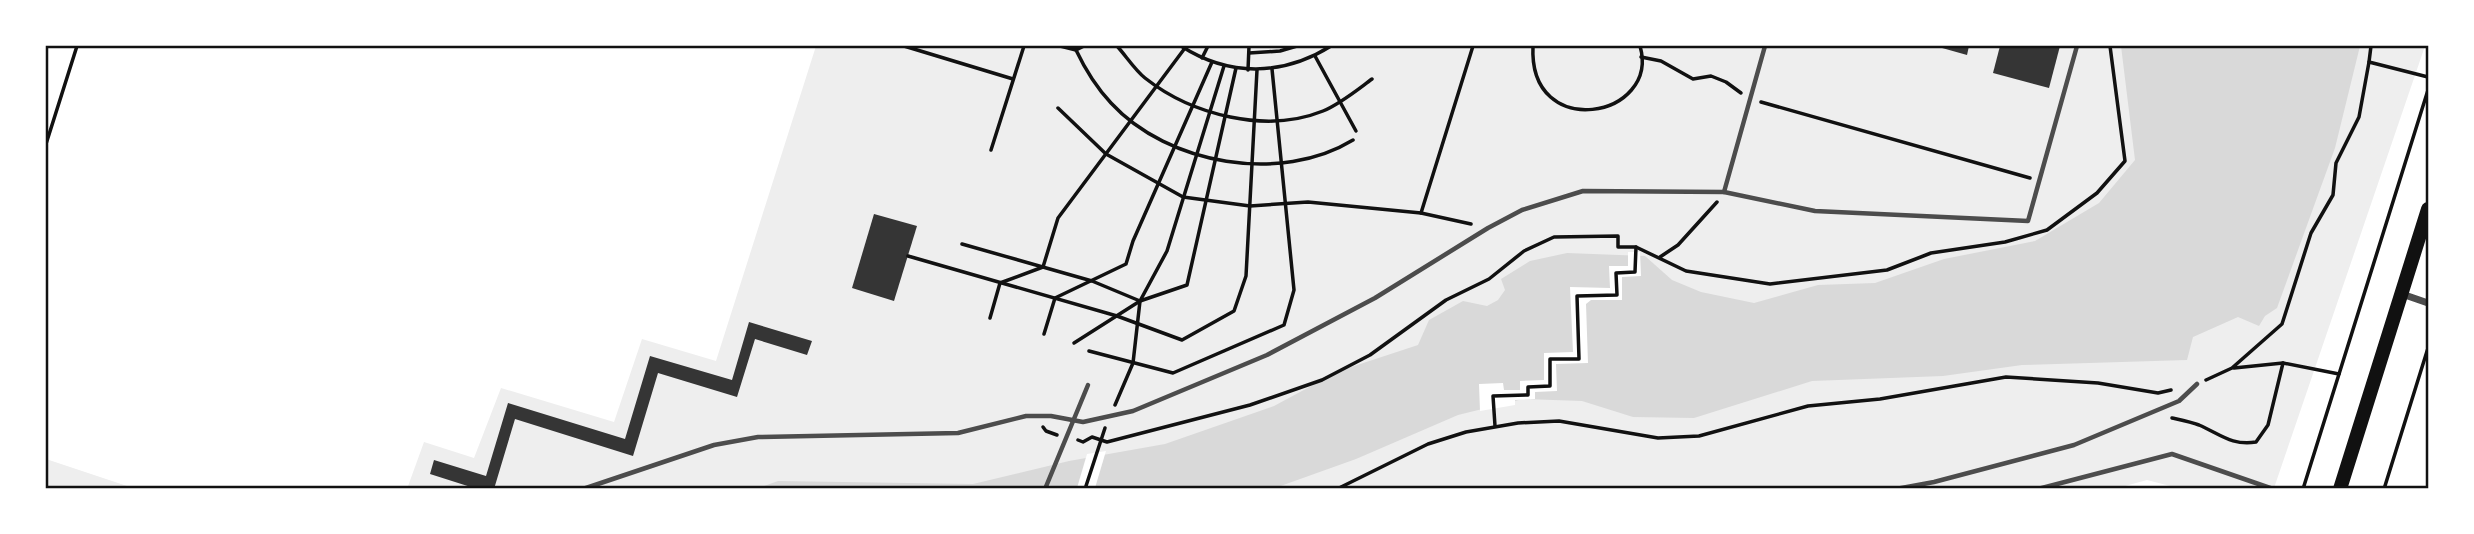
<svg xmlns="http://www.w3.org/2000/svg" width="2474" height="534" font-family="'Source Sans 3',sans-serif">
	<rect width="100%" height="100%" fill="#fff"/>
	<!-- green -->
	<g fill="#eee">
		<polygon points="816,46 2425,46 2274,488 2178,488 2147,480 2114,489 407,489 424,442 474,458 501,388 614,422 642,339 716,361"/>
		<polygon points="46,459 133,488 46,488"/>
	</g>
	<!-- water -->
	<polygon fill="#d9d9d9" points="2121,46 2360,46 2335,148 2277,308 2265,316 2259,326 2238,317 2193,337 2187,360 2022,365 1943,376 1812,381 1694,418 1633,417 1582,401 1523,399 1458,415 1356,459 1275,488 756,489 778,481 973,484 1069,461 1165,444 1274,406 1339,371 1418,345 1429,320 1463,301 1487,306 1498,300 1505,290 1501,279 1530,261 1567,253 1645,256 1672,280 1701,292 1754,303 1818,285 1875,283 1944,259 2035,241 2099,203 2135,160"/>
	<!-- pier -->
	<g fill="#fff">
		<polygon points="1628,252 1640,252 1641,276 1622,277 1622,300 1591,300 1586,304 1588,363 1556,364 1557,391 1535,392 1535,399 1515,400 1515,405 1480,411 1479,384 1503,383 1504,390 1520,390 1520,381 1544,380 1544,353 1573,352 1570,287 1610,288 1609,266 1628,266"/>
		<polygon points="1106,451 1095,488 1077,488 1087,454"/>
	</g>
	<!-- building -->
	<g fill="#353535">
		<polygon points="1935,46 1969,46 1967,55"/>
		<polygon points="2000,46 2060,46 2049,88 1993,73"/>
		<polygon points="874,214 917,226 894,301 852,288"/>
		<polygon points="749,322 812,341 807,355 755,339 737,397 658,373 633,456 515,419 494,489 477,489 430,474 434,460 486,476 508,403 625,439 650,356 732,380"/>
	</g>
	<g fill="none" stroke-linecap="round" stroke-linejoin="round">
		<!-- path -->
		<g stroke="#111" stroke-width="3.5">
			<polyline points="904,46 1013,79"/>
			<polyline points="1060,46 1076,50 1084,46"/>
			<path d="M1117 46C1126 56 1135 70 1145 78 1192 115 1266 134 1323 111 1340 104 1357 90 1372 79"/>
			<path d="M1181 46C1229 77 1283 76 1331 46"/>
			<path d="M1533 46C1528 143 1661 118 1640 46"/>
			<path d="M1076 50C1085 69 1096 87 1111 103 1168 165 1281 184 1353 140"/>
			<polyline points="1249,53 1280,51 1297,46"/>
			<polyline points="1315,56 1356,131"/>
			<polyline points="1641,57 1661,61 1693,79 1711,76 1726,82 1741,93"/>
			<polyline points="1202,58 1208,46"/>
			<polyline points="2369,62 2371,46"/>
			<polyline points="1248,70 1249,46"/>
			<polyline points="1761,102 2030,178"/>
			<polyline points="1058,108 1106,154 1183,197 1250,206 1308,202 1421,213 1471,224"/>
			<polyline points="46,144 77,46"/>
			<polyline points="991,150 1024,46"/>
			<polyline points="1421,213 1473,46"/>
			<polyline points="962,244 1092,281 1140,301 1187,285 1236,68"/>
			<polyline points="908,256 1117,316 1182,340 1234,311 1246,276 1257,70"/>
			<polyline points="1660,257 1678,245 1717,202"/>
			<polyline points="990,318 1000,283 1043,267 1058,218 1185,48"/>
			<polyline points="1044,334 1055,298 1126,264 1133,241 1212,62"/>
			<polyline points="1074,343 1140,301"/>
			<polyline points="1089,351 1173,373 1284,325 1294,290 1272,69"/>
			<polyline points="2234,368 2283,363 2339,374"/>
			<polyline points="2206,380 2232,368 2282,324 2311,233 2333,195 2336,163 2359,117 2369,62 2428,77"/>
			<polyline points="1115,405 1133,363 1140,301 1167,251 1224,66"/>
			<path d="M2172 418C2181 420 2191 422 2199 425 2220 434 2232 446 2256 442L2268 425 2283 363"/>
			<polyline points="1495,426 1493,396 1528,395 1528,387 1550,386 1550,359 1579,359 1577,296 1617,295 1616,273 1635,272 1636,247"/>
			<polyline points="1043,427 1046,431 1057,435"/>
			<polyline points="1078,440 1083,442 1092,437 1107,442 1250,405 1322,380 1370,355 1446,300 1489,279 1524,251 1554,237 1618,236 1618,247 1636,247 1686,271 1770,284 1887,270 1931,253 2005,242 2047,230 2097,193 2125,161 2110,46"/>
			<polyline points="476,488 476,489"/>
			<polyline points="1085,489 1105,428"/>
			<polyline points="1337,489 1428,444 1466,432 1518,423 1559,421 1658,438 1699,436 1808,406 1880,399 2006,377 2098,383 2158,393 2171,390"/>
			<polyline points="2303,489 2428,90"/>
			<polyline points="2384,489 2428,348"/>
		</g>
		<!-- service -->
		<g stroke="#4c4c4c" stroke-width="4.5">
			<polyline points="1724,192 1765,46"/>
			<polyline points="583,489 714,445 758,437 958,433 1026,416 1051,416 1083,422 1133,411 1267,355 1375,298 1488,228 1522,210 1583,191 1724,192 1815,211 2028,221 2077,46"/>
			<polyline points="1045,489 1088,385"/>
			<polyline points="1896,489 1934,482 2074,445 2179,401 2197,384"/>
			<polyline points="2038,489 2172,454 2273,489"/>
		</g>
		<!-- minor -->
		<polyline stroke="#4c4c4c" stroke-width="7" points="2402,294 2428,303"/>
		<!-- primary -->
		<polyline stroke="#111" stroke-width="14" points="2340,489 2428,209"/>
	</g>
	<!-- border -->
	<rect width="2474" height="534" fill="none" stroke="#ffffff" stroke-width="94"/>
	<rect x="47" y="47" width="2380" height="440" fill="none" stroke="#111" stroke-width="2.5"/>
</svg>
